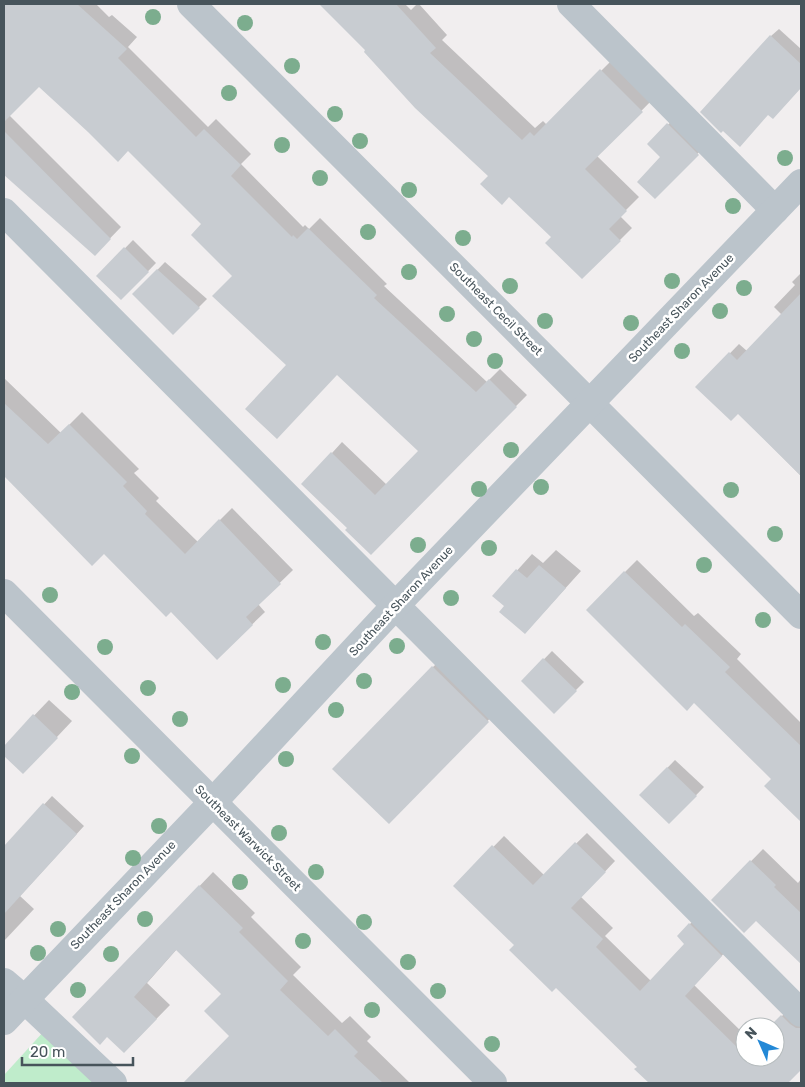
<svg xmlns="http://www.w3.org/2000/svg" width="805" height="1087" font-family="Rubik,sans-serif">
	<rect width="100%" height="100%" fill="#f1eeef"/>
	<!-- green -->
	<polygon fill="#bfeccb" points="45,1030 99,1083 4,1083 4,1075"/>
	<!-- shadow -->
	<g fill="#0003">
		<polygon points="4,4 96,4 109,17 112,15 137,37 128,47 208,127 216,119 251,154 241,164 303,227 305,225 309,229 320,218 387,284 384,286 487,382 500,369 527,395 371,554 349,528 332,453 342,442 387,485 420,451 338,373 288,365 203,224 128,150 89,131 39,86 9,115 121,227 95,254 6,175 4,177 4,84 13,74 20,57 4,41"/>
		<polygon points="320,4 405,4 411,10 417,4 419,4 447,35 442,40 535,128 543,121 547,125 614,58 654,98 597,156 639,197 620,216 632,228 582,278 552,237 490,176"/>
		<polygon points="779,29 801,49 801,87 781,109 769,114 771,36"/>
		<polygon points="676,117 705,146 655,197 661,157 648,144"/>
		<polygon points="133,240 156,263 121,299 98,276"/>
		<polygon points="165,262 207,299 173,333 134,294"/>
		<polygon points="801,273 801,476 738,412 697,387 739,344 747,351 782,315 774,307 795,285 792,282"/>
		<polygon points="4,378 61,433 82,412 139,469 134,473 159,498 156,501 198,542 232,508 293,570 258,604 265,612 217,658 171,610 104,552 92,564 4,475"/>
		<polygon points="556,550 581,571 525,633 506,606 494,596 532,554 543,563"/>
		<polygon points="637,560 694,616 698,613 741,654 737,659 801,723 801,821 766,786 773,779 694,702 587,610"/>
		<polygon points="552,651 584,682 554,712 523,681"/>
		<polygon points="449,652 503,705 404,807 433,667"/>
		<polygon points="49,700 72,721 23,773 4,755 4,747"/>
		<polygon points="675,760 704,787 669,823 641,795"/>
		<polygon points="52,796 84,826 20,896 34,909 4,941 4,848"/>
		<polygon points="587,833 615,861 581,897 613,928 605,936 651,981 686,944 678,936 701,913 732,945 694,985 745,1035 745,1057 775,1057 775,1027 771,1027 793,1005 801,1013 801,1068 786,1083 650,1083 636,1069 639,1067 455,886 504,836 544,875"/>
		<polygon points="763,849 798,883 801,879 801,963 756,919 713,900"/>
		<polygon points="213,872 255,913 251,917 301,967 293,975 342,1023 350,1016 371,1037 367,1041 410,1083 185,1083 231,1036 223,994 177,949 147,983 170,1005 124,1052 107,1036 74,1017"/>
	</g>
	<!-- building -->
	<g fill="#c8ccd1">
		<polygon points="4,4 77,4 127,49 118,58 196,137 204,129 241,165 231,176 292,237 293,235 297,239 308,228 377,295 374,298 476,392 489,379 517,407 371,555 345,530 347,528 301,484 331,452 375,495 418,451 337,375 277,439 245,409 286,365 212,296 232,276 191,235 201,224 128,151 118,162 88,132 39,87 4,122"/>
		<polygon points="319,4 396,4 436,48 430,53 522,140 530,132 534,136 600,69 643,112 585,169 627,211 609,229 621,241 582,279 545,243 551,237 509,197 502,205 480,184 488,176 415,108 364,52 365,50"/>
		<polygon points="770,35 801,64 801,88 773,119 768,115 740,147 723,131 721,133 700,112"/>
		<polygon points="667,123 699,155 655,199 637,182 660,157 647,144"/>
		<polygon points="4,131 111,239 95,256 4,175"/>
		<polygon points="124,247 149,272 121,300 96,276"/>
		<polygon points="157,269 200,308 173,335 132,294"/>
		<polygon points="801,293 801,476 738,414 731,421 695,387 729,352 737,360"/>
		<polygon points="4,403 48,444 69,424 127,482 123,486 147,511 145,514 185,554 219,519 281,584 246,617 253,625 217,660 171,612 166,617 104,554 92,566 4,476"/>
		<polygon points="539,565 566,588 525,634 499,612 504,606 492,596 516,569 527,578"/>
		<polygon points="624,571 682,627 685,624 730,667 725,672 801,746 801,822 764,786 771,779 694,703 687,711 586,610"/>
		<polygon points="543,658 577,691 554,714 521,681"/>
		<polygon points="432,666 489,722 389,824 332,769"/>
		<polygon points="33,714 58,738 23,774 4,756 4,746"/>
		<polygon points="667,767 697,796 669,824 639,795"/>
		<polygon points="43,803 77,834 4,914 4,846"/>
		<polygon points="575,842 606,872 571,908 603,939 596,947 640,991 684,944 677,936 689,923 722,956 685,996 743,1053 745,1051 745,1057 775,1057 775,1027 769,1027 781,1015 790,1024 796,1028 801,1028 801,1070 788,1083 649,1083 634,1069 637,1067 556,988 552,992 509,950 514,945 453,886 492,845 533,885"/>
		<polygon points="750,860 776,885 774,887 801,913 801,964 756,921 744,933 711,900"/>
		<polygon points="199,885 243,928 239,932 288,981 280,990 328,1036 335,1029 358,1052 354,1056 383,1083 183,1083 229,1036 204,1011 221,994 176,950 134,997 157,1019 124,1053 107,1037 100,1045 72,1017"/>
	</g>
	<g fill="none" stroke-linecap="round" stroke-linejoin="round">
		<!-- minor -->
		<g stroke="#bbc4cb" stroke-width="28">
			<polyline points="191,4 801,615"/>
			<polyline points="571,4 775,210"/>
			<polyline points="4,212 801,1013"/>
			<polyline points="4,593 493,1083"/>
			<polyline points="4,982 24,999 113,1083"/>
			<polyline points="4,1021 212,803 395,606 801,183"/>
		</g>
	</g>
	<!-- trees -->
	<g fill="#7cad8e">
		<circle cx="153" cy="17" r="8"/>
		<circle cx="245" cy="23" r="8"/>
		<circle cx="292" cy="66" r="8"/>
		<circle cx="229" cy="93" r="8"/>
		<circle cx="335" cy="114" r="8"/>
		<circle cx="360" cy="141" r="8"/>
		<circle cx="282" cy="145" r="8"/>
		<circle cx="785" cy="158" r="8"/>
		<circle cx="320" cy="178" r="8"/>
		<circle cx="409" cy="190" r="8"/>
		<circle cx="733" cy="206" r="8"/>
		<circle cx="368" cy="232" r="8"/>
		<circle cx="463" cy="238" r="8"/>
		<circle cx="409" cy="272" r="8"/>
		<circle cx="672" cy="281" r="8"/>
		<circle cx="510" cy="286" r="8"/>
		<circle cx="744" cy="288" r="8"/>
		<circle cx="720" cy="311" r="8"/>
		<circle cx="447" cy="314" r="8"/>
		<circle cx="545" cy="321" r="8"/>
		<circle cx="631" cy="323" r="8"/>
		<circle cx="474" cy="339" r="8"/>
		<circle cx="682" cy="351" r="8"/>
		<circle cx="495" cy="361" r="8"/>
		<circle cx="511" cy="450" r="8"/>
		<circle cx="541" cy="487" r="8"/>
		<circle cx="479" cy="489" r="8"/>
		<circle cx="731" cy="490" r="8"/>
		<circle cx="775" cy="534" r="8"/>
		<circle cx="418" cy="545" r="8"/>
		<circle cx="489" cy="548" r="8"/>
		<circle cx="704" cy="565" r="8"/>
		<circle cx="50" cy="595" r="8"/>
		<circle cx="451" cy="598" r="8"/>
		<circle cx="763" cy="620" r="8"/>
		<circle cx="323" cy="642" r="8"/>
		<circle cx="397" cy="646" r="8"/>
		<circle cx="105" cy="647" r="8"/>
		<circle cx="364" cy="681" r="8"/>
		<circle cx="283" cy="685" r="8"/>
		<circle cx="148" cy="688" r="8"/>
		<circle cx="72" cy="692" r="8"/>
		<circle cx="336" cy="710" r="8"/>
		<circle cx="180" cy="719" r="8"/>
		<circle cx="132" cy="756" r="8"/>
		<circle cx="286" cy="759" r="8"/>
		<circle cx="159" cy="826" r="8"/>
		<circle cx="279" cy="833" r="8"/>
		<circle cx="133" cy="858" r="8"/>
		<circle cx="316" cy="872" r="8"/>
		<circle cx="240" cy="882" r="8"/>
		<circle cx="145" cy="919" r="8"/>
		<circle cx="364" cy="922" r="8"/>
		<circle cx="58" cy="929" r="8"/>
		<circle cx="303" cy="941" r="8"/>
		<circle cx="38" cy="953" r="8"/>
		<circle cx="111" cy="954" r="8"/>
		<circle cx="408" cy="962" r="8"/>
		<circle cx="78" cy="990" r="8"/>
		<circle cx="438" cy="991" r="8"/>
		<circle cx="372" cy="1010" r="8"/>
		<circle cx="492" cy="1044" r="8"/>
	</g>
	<g text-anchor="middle" stroke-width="5" stroke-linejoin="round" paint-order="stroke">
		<!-- street labels -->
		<g font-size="12" fill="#47545b" stroke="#fff">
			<text transform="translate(681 308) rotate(-46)" y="4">Southeast Sharon Avenue</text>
			<text transform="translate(496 309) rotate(45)" y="4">Southeast Cecil Street</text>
			<text transform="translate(401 601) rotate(-47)" y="4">Southeast Sharon Avenue</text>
			<text transform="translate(248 838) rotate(45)" y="4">Southeast Warwick Street</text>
			<text transform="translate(123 895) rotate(-46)" y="4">Southeast Sharon Avenue</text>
		</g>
	</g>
	<!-- border -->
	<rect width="805" height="1087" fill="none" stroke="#47545b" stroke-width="10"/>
	<!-- north arrow -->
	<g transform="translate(760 1042) rotate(315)"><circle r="24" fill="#ffffff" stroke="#b5bbbd"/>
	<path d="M0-4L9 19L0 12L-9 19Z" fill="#2388d6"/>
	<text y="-8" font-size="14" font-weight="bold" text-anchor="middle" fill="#47545b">N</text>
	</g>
	<!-- scale -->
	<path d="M22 1057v8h111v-8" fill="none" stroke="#47545b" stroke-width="2.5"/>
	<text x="30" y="1057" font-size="15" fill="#47545b" stroke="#ffffff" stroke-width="4" paint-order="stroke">20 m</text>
</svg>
